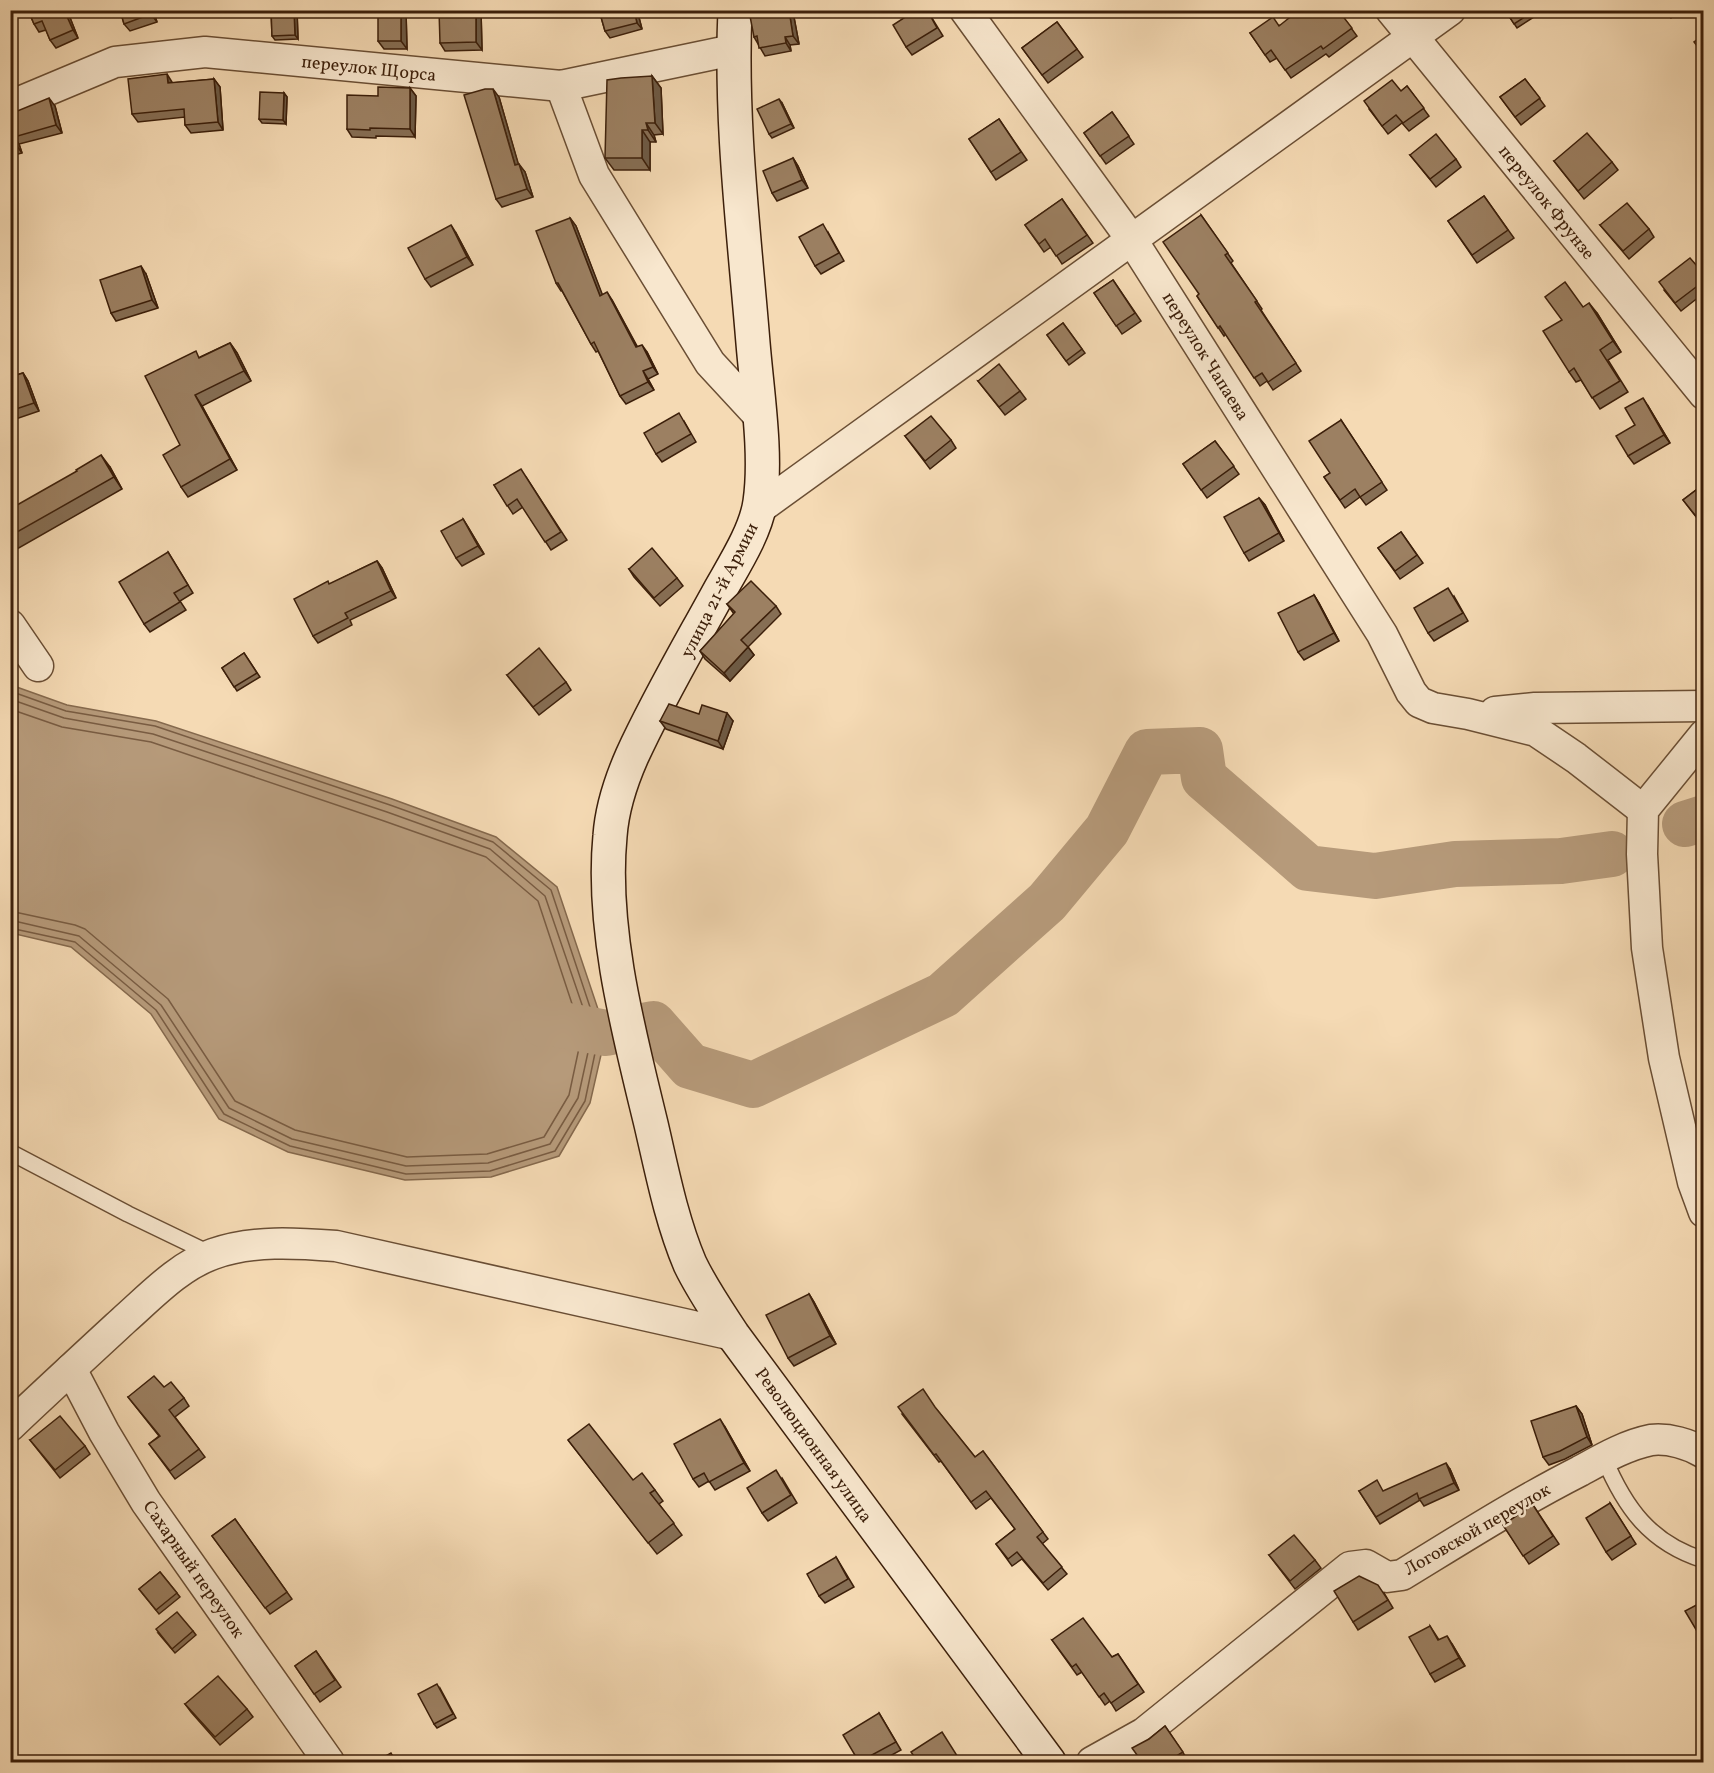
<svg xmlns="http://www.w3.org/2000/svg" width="1714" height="1773" font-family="Vollkorn,serif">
	<rect width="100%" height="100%" fill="#f5dab4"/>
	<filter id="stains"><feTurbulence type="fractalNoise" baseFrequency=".00333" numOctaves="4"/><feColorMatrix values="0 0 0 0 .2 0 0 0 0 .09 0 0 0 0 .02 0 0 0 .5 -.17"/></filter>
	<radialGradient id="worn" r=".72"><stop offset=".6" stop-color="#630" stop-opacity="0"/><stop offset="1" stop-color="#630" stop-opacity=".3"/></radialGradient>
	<!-- water -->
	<polygon fill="#b69a7a" stroke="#85694d" stroke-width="1.5" points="11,685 67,705 156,721 392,799 496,837 557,887 606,1033 590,1103 559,1156 491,1177 405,1180 288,1152 219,1119 151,1014 71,947 11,933"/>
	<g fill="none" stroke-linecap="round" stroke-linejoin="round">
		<!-- shore -->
		<g stroke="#795c42" stroke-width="1.5">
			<polyline points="10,691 66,711 155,726 390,805 493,842 551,890 599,1034 585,1101 555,1151 490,1171 406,1174 290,1146 224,1114 156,1010 75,942 10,928"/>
			<polyline points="10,699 64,718 153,734 387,812 490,849 545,896 592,1034 578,1098 550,1144 488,1163 406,1166 292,1139 229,1108 161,1005 79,936 10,920"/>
			<polyline points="10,709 62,727 151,742 384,821 486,857 538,901 582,1034 569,1095 544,1137 487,1154 407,1157 295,1130 235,1101 168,999 85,929 75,925 10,911"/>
		</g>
		<!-- river -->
		<g stroke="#b69a7a" stroke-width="46">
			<polyline points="1685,824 1704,818"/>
			<polyline points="543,1024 551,1023 606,1033 653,1024 690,1066 753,1085 943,995 1047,902 1107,830 1147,752 1200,750 1204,778 1308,868 1375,876 1455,864 1561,861 1612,854"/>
		</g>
		<defs>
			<g id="service">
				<polyline points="10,1152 128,1214 211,1254"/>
				<path d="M1604 1458C1625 1508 1650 1543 1704 1560"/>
			</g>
			<g id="minor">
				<polyline points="965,10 1132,240 1382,634 1411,692 1419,702 1433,708 1468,714 1536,731 1576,758 1643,810"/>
				<polyline points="1391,10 1704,394"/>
				<polyline points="561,86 594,175 710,363 759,416"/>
				<polyline points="10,106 115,62 205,52 561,86 733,50"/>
				<polyline points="760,508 1450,10"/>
				<polyline points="10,625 38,666"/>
				<polyline points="1495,712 1535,708 1704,706"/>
				<polyline points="1704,735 1643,810 1642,854 1647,948 1664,1058 1693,1182 1704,1212"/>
				<polyline points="71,1369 104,1432 146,1502 329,1762"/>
				<path d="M10 1426C48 1390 86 1355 125 1319 151 1296 179 1266 213 1254 252 1240 296 1243 336 1246L733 1335"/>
				<path d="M1092 1762 1144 1733 1350 1567 1366 1565 1387 1577 1402 1575C1461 1539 1519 1502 1580 1471 1602 1459 1626 1445 1651 1440 1669 1438 1689 1444 1704 1453"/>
			</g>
			<path id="secondary" d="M735 10C730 122 744 232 753 343 757 392 767 454 760 502 756 531 734 565 720 590 690 645 658 699 632 756 621 781 612 808 610 836 601 929 629 1033 651 1124 662 1171 671 1219 690 1264 702 1289 718 1312 733 1335L1049 1762"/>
		</defs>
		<!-- service casing -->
		<use href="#service" stroke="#6a4e34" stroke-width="18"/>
		<!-- minor casing -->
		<use href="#minor" stroke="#6a4e34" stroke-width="33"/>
		<!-- secondary casing -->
		<use href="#secondary" stroke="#3c1f0a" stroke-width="36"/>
		<!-- service -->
		<use href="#service" stroke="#f8e7ce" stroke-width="15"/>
		<!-- minor -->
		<use href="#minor" stroke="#f8e7ce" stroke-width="30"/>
		<!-- secondary -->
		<use href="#secondary" stroke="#f8e7ce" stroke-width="33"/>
	</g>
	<!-- wall -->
	<g fill="#866e54" stroke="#3c1f0a" stroke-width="1.5">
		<polygon points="28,10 67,10 78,38 56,48 50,40 46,30 39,32 34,24"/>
		<polygon points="120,10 153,10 157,22 130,31 124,24"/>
		<polygon points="271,10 297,10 298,39 275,40 272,36"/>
		<polygon points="481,10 482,50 445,51 440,43"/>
		<polygon points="599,10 637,10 642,29 610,38 605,31"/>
		<polygon points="927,10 943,36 912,55 906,47"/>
		<polygon points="997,10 1004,10 1000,14"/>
		<polygon points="1338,10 1357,36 1329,57 1326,54 1291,78 1277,58 1270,62 1250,33"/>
		<polygon points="1505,10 1533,10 1537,15 1517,28"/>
		<polygon points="1665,10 1680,10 1671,18"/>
		<polygon points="406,11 407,49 384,49 378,41"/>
		<polygon points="793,12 799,44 790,45 791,51 765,56 754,37"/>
		<polygon points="1057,22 1083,57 1048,83 1022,48"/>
		<polygon points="652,76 661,88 663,134 654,135 656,142 650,142 650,170 614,170 605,158"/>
		<polygon points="214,79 220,87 223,130 191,133 185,125 185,117 138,122 132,114 172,83"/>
		<polygon points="1525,79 1545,106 1521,125 1500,97"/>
		<polygon points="1407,86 1429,116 1409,131 1402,123 1388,134 1369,109 1401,91"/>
		<polygon points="410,88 416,96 415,137 376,136 376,138 352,137 347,129 378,96"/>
		<polygon points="284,93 287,97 286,124 262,123 259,119"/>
		<polygon points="499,97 518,164 525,172 533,197 502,207 496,199"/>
		<polygon points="782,103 794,128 772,138 769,134"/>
		<polygon points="55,106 62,133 19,144 22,153 10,156 10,114"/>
		<polygon points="1112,112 1134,144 1106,164 1084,133"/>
		<polygon points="999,119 1027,160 996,180 969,139"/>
		<polygon points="1410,155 1456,159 1461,167 1436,187"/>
		<polygon points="793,158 798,166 808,188 777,201 772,193"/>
		<polygon points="1554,161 1612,162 1618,170 1584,199"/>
		<polygon points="1484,196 1514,238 1477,263 1448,221"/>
		<polygon points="1062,199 1093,243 1062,264 1051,247 1044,252 1025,225"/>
		<polygon points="1201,215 1233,261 1231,263 1262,309 1261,310 1301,371 1273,390 1267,381 1260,386 1226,334 1224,336 1197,296 1199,294"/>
		<polygon points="570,218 576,226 602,295 612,300 637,347 647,352 658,374 648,379 654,390 626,404 620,396 598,351 596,352 591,344 562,291 561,291 556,283"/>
		<polygon points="1600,225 1649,229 1654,237 1629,259"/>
		<polygon points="828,232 844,261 821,274 815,266"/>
		<polygon points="456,233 473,265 431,287 425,279"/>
		<polygon points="146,274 158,308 116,321 111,313"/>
		<polygon points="1704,274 1704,293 1681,311 1664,290"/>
		<polygon points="1113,280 1141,321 1122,334 1094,293"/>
		<polygon points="1583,307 1597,313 1621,352 1608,360 1628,392 1600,409 1581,380 1576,382 1569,372"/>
		<polygon points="1063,323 1085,353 1069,365 1047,335"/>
		<polygon points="230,343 237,353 251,381 202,406 237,470 188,497 181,487 180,445 200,357"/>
		<polygon points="23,373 28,381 39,411 10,421 10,377"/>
		<polygon points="978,381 1020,391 1026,399 1005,415"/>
		<polygon points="1648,406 1670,443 1634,464 1628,456 1635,425"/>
		<polygon points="1341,420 1387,490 1366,505 1360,497 1345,508 1324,477 1330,473"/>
		<polygon points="684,421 696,442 662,462 656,454"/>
		<polygon points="905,436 951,440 956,448 930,469"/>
		<polygon points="1215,441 1239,474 1207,498 1183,464"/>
		<polygon points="110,467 122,489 10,553 10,509"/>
		<polygon points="526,477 567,540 551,550 523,507 513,514 494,485"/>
		<polygon points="1704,484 1704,527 1683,500"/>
		<polygon points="1259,498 1265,505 1284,541 1249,561 1244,553"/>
		<polygon points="463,519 484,554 462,566 456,558"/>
		<polygon points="1401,532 1423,563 1400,579 1378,548"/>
		<polygon points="168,552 193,593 180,601 186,610 150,632 144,624"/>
		<polygon points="377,561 382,568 396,598 350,620 352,625 318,643 313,636 330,584"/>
		<polygon points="629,569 677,578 683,586 660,606 634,577"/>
		<polygon points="1314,595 1319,603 1339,641 1304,660 1298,652"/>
		<polygon points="1454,596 1468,621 1434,641 1428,633"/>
		<polygon points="727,604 776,606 781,614 748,647 754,655 730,681 705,659 700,651 734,614"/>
		<polygon points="244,653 260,677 237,691 222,668"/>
		<polygon points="507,675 566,682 571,690 539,715"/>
		<polygon points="699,714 733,721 723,749 666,729 660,721"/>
		<polygon points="809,1294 814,1302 836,1344 794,1366 788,1358"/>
		<polygon points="164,1387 184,1398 189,1406 175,1417 205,1457 175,1479 149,1444 159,1436 128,1397"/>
		<polygon points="1576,1406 1582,1414 1592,1445 1565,1459 1549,1465 1543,1457"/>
		<polygon points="937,1410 975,1457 983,1451 1048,1539 1042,1544 1067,1574 1048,1590 1022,1559 1012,1566 996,1544 1015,1529 991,1498 976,1509 941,1461 939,1462 902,1414"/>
		<polygon points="725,1427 750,1471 715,1490 709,1481 699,1487 693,1479"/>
		<polygon points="30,1440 85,1446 90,1454 60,1478"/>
		<polygon points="568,1440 633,1480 655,1490 663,1501 659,1504 682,1535 657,1554"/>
		<polygon points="1450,1469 1459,1490 1424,1506 1420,1500 1380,1524 1359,1491 1384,1491"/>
		<polygon points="782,1478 797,1503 768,1521 762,1513"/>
		<polygon points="1610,1503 1636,1544 1612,1560 1606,1552"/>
		<polygon points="1533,1505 1559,1544 1529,1564 1503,1525"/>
		<polygon points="235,1519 292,1599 270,1614 212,1536"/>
		<polygon points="1269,1555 1315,1560 1321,1568 1295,1589"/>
		<polygon points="836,1557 854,1587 825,1603 819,1596"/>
		<polygon points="160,1572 180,1597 159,1614 139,1589"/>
		<polygon points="1384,1593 1393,1608 1358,1630 1353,1622"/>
		<polygon points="1430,1626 1439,1640 1452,1644 1465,1666 1435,1682 1430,1674"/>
		<polygon points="193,1631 196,1635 175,1653 158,1633"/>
		<polygon points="1052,1640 1112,1657 1118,1654 1144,1692 1116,1711 1110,1701 1105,1705 1082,1672 1077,1675"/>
		<polygon points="316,1651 341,1687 320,1702 295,1666"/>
		<polygon points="440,1688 456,1718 437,1728 434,1724"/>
		<polygon points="185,1704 247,1709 253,1717 220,1745 191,1712"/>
		<polygon points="879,1713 901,1750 879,1762 859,1762"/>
		<polygon points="1165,1726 1188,1760 1185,1762 1142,1762 1149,1739"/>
	</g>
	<!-- shaded-wall -->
	<g fill="#6d5a45" stroke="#3c1f0a" stroke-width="1.5">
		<polygon points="64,10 67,10 78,38 73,30"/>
		<polygon points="150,10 153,10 157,22 151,14"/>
		<polygon points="294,10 297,10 298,39 295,35"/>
		<polygon points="401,10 406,11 407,49 401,41"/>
		<polygon points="476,10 481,10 482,50 476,42"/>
		<polygon points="634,10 637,10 642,29 637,23"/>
		<polygon points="789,10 792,10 793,12 799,44 793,36"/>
		<polygon points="785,37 790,45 791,51 786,43"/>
		<polygon points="167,74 172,82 168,83"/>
		<polygon points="652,76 661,88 663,134 655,123"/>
		<polygon points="214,79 220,87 223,130 218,122"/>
		<polygon points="410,88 416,96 415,137 410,129"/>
		<polygon points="493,89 499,97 521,173 515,165"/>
		<polygon points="284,93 287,97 286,124 283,120"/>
		<polygon points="49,98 55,106 62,133 56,125"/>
		<polygon points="779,99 782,103 794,128 791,124"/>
		<polygon points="646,123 654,135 656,142 648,130"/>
		<polygon points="642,130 650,142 650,170 642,158"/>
		<polygon points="14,137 19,144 22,153 16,145"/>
		<polygon points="793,158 798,166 808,188 802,180"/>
		<polygon points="519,164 525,172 533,197 527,189"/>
		<polygon points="570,218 576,226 606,304 600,296"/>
		<polygon points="451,225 456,233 473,265 467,257"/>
		<polygon points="141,266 146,274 158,308 152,300"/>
		<polygon points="607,292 612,300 642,355 636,347"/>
		<polygon points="1589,303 1597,313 1621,352 1613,341"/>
		<polygon points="230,343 237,353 251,381 244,371"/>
		<polygon points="642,345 647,352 658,374 653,367"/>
		<polygon points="643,371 648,379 654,390 648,382"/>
		<polygon points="23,373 28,381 39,411 34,403"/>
		<polygon points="195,395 202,406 237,470 230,459"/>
		<polygon points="1643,398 1648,406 1670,443 1664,435"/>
		<polygon points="101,455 110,467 122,489 114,477"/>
		<polygon points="1259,498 1265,505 1284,541 1279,533"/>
		<polygon points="463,519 468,527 484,554 478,546"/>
		<polygon points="377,561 382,568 396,598 391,591"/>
		<polygon points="1314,595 1319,603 1339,641 1334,633"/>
		<polygon points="748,647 754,655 730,681 724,673"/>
		<polygon points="727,713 733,721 723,749 718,741"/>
		<polygon points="809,1294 814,1302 836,1344 830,1336"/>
		<polygon points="1576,1406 1582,1414 1592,1445 1587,1437"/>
		<polygon points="720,1419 725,1427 750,1471 744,1463"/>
		<polygon points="1446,1463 1450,1469 1459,1490 1454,1483"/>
		<polygon points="1447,1636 1452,1644 1465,1666 1459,1658"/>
	</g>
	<!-- building -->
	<g fill="#9c8062" stroke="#3c1f0a" stroke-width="1.5">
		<polygon points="28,10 64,10 73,30 50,40 42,21 34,24"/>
		<polygon points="120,10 150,10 151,14 124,24"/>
		<polygon points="271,10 294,10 295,35 272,36"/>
		<rect x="378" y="10" width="23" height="31"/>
		<polygon points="439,10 476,10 476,42 440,43"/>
		<polygon points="599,10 634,10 637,23 605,31"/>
		<polygon points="789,10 793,36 785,37 786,43 759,48 757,36 754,37 749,11"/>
		<polygon points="916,10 927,10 937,28 906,47 893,25"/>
		<polygon points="1299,10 1338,10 1352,28 1323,49 1321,46 1285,70 1271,50 1265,55 1250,33 1273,17 1279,26"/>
		<polygon points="1505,10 1533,10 1534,11 1514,24"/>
		<polygon points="1057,22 1077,49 1042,75 1022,48"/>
		<polygon points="1704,35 1704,55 1694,42"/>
		<polygon points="167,74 168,83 214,79 218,122 185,125 184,109 132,114 128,79"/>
		<polygon points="652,76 655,123 646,123 648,130 642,130 642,158 605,158 607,80 621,78"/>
		<polygon points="1525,79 1540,98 1515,117 1500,97"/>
		<polygon points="1392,80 1401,91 1407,86 1424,108 1403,123 1396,115 1382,126 1364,101"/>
		<polygon points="378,87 410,88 410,129 370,128 370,130 347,129 347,95 378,96"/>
		<polygon points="485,89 493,89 515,165 519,164 527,189 496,199 464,95"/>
		<polygon points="260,92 284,93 283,120 259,119"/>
		<polygon points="49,98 56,125 14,137 16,145 10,146 10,114"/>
		<polygon points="779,99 791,124 769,134 757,109"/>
		<polygon points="1112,112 1129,136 1100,156 1084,133"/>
		<polygon points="999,119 1021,152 991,172 969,139"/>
		<polygon points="1587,133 1612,162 1578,191 1554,161"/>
		<polygon points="1436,134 1456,159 1430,179 1410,155"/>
		<polygon points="793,158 802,180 772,193 763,171"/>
		<polygon points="1484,196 1508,230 1472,255 1448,221"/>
		<polygon points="1062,199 1087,235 1056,256 1045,239 1039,244 1025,225"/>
		<polygon points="1627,203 1649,229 1623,251 1600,225"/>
		<polygon points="1201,215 1228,253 1225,255 1257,301 1255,302 1296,363 1268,382 1262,373 1254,378 1220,326 1218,328 1197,296 1199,294 1163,242"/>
		<polygon points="570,218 600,296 607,292 636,347 642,345 653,367 643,371 648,382 620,396 594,342 591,344 558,283 556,283 536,231"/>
		<polygon points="823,224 839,253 815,266 799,237"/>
		<polygon points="451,225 467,257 425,279 408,248"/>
		<polygon points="1690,258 1704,274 1704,281 1675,303 1659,282"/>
		<polygon points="141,266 152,300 111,313 100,280"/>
		<polygon points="1113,280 1135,313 1116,326 1094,293"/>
		<polygon points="1565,282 1583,307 1589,303 1613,341 1600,350 1620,381 1592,398 1574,368 1569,372 1543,331 1562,320 1545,297"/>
		<polygon points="1063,323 1082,349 1066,361 1047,335"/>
		<polygon points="230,343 244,371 195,395 230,459 181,487 163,455 180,445 145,376 196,351 199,358"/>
		<polygon points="999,364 1020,391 999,407 978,381"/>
		<polygon points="23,373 34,403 10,411 10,377"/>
		<polygon points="1643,398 1664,435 1628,456 1616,436 1635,425 1625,408"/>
		<polygon points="679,413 691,434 656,454 644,433"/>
		<polygon points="931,416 951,440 925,461 905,436"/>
		<polygon points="1341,420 1382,482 1360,497 1355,489 1340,500 1324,477 1330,473 1309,441"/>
		<polygon points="1215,441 1234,466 1201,490 1183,464"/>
		<polygon points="101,455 114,477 10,536 10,509 77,471 76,470"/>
		<polygon points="521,469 561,532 545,542 517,499 507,506 494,485"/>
		<polygon points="1704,484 1704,516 1699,520 1683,500"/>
		<polygon points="1259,498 1279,533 1244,553 1224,517"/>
		<polygon points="463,519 478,546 456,558 441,531"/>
		<polygon points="1401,532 1417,555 1395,571 1378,548"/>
		<polygon points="652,548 677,578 654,598 629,569"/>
		<polygon points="168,552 188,585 174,593 180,602 144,624 119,582"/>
		<polygon points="377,561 391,591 345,613 348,618 313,636 294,599 328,581 329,584"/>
		<polygon points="751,581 776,606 741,640 748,647 724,673 700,651 735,612 727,604"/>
		<polygon points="1448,588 1463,613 1428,633 1414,608"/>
		<polygon points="1314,595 1334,633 1298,652 1278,613"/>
		<polygon points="539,648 566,682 533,707 507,675"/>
		<polygon points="244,653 257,673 234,687 222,668"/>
		<polygon points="669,704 699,714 702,705 727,713 718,741 660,721"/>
		<polygon points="809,1294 830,1336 788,1358 766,1315"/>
		<polygon points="154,1376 164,1387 171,1382 184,1398 169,1410 199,1449 170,1471 149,1444 160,1436 128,1397"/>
		<polygon points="923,1389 935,1407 975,1457 983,1451 1043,1532 1037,1537 1062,1567 1043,1583 1017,1552 1008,1559 996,1544 1015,1529 986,1491 971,1502 936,1454 934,1455 898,1407"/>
		<polygon points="1576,1406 1587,1437 1560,1451 1543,1457 1531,1421"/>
		<polygon points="60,1416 85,1446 55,1470 30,1440"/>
		<polygon points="720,1419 744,1463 709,1482 704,1473 693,1479 674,1444"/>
		<polygon points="589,1424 633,1480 642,1473 655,1490 650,1493 674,1523 648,1543 568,1440"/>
		<polygon points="1446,1463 1454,1483 1419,1499 1417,1493 1376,1517 1359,1491 1377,1480 1383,1491"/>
		<polygon points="776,1470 791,1495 762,1513 747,1488"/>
		<polygon points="1610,1503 1631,1536 1606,1552 1586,1518"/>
		<polygon points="1533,1505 1553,1536 1523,1556 1503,1525"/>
		<polygon points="235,1519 287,1592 265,1608 212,1536"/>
		<polygon points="1294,1535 1315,1560 1290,1581 1269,1555"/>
		<polygon points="836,1557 848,1579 819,1596 807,1574"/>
		<polygon points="160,1572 177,1593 156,1610 139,1589"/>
		<polygon points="1359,1576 1378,1585 1388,1600 1353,1622 1334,1591"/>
		<polygon points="1704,1601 1704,1643 1685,1611"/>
		<polygon points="177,1612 193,1631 172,1649 156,1629"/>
		<polygon points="1083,1618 1112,1657 1118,1654 1138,1684 1111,1703 1104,1693 1099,1697 1076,1664 1072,1667 1052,1640"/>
		<polygon points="1430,1626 1438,1640 1447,1636 1459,1658 1430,1674 1409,1637"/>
		<polygon points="316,1651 335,1680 314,1694 295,1666"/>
		<polygon points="218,1676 247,1709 215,1737 185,1704"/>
		<polygon points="437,1684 453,1714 434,1724 418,1694"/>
		<polygon points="879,1713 896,1742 859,1762 843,1735"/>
		<polygon points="1165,1726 1183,1752 1170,1760 1172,1762 1142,1762 1132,1748 1149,1739"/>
		<polygon points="942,1732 961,1762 918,1762 911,1752"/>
		<polygon points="391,1753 396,1762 375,1762"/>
		<polygon points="280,1756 284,1762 270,1762"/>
	</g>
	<g text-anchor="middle" stroke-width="5" stroke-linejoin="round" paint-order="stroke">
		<!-- street labels -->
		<g font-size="18" fill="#3c1f0a" stroke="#f8e7ce">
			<text transform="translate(369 68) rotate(6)" y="6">переулок Щорса</text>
			<text transform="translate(1547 202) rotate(51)" y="6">переулок Фрунзе</text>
			<text transform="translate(1206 356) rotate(58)" y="6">переулок Чапаева</text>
			<text transform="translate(719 590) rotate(-63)" y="6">улица 21-й Армии</text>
			<text transform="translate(814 1445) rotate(54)" y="6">Революционная улица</text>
			<text transform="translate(1477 1529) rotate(-30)" y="6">Логовской переулок</text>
			<text transform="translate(194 1569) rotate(55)" y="6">Сахарный переулок</text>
		</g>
	</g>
	<!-- margin -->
	<rect width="1714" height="1773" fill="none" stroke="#f5dab4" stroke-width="36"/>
	<rect x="12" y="12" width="1690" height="1749" fill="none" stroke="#3c1f0a" stroke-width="3"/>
	<rect x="18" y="18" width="1678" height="1737" fill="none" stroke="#3c1f0a" stroke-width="1.5"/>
	<rect width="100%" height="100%" filter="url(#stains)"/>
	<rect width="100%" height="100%" fill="url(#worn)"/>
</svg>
